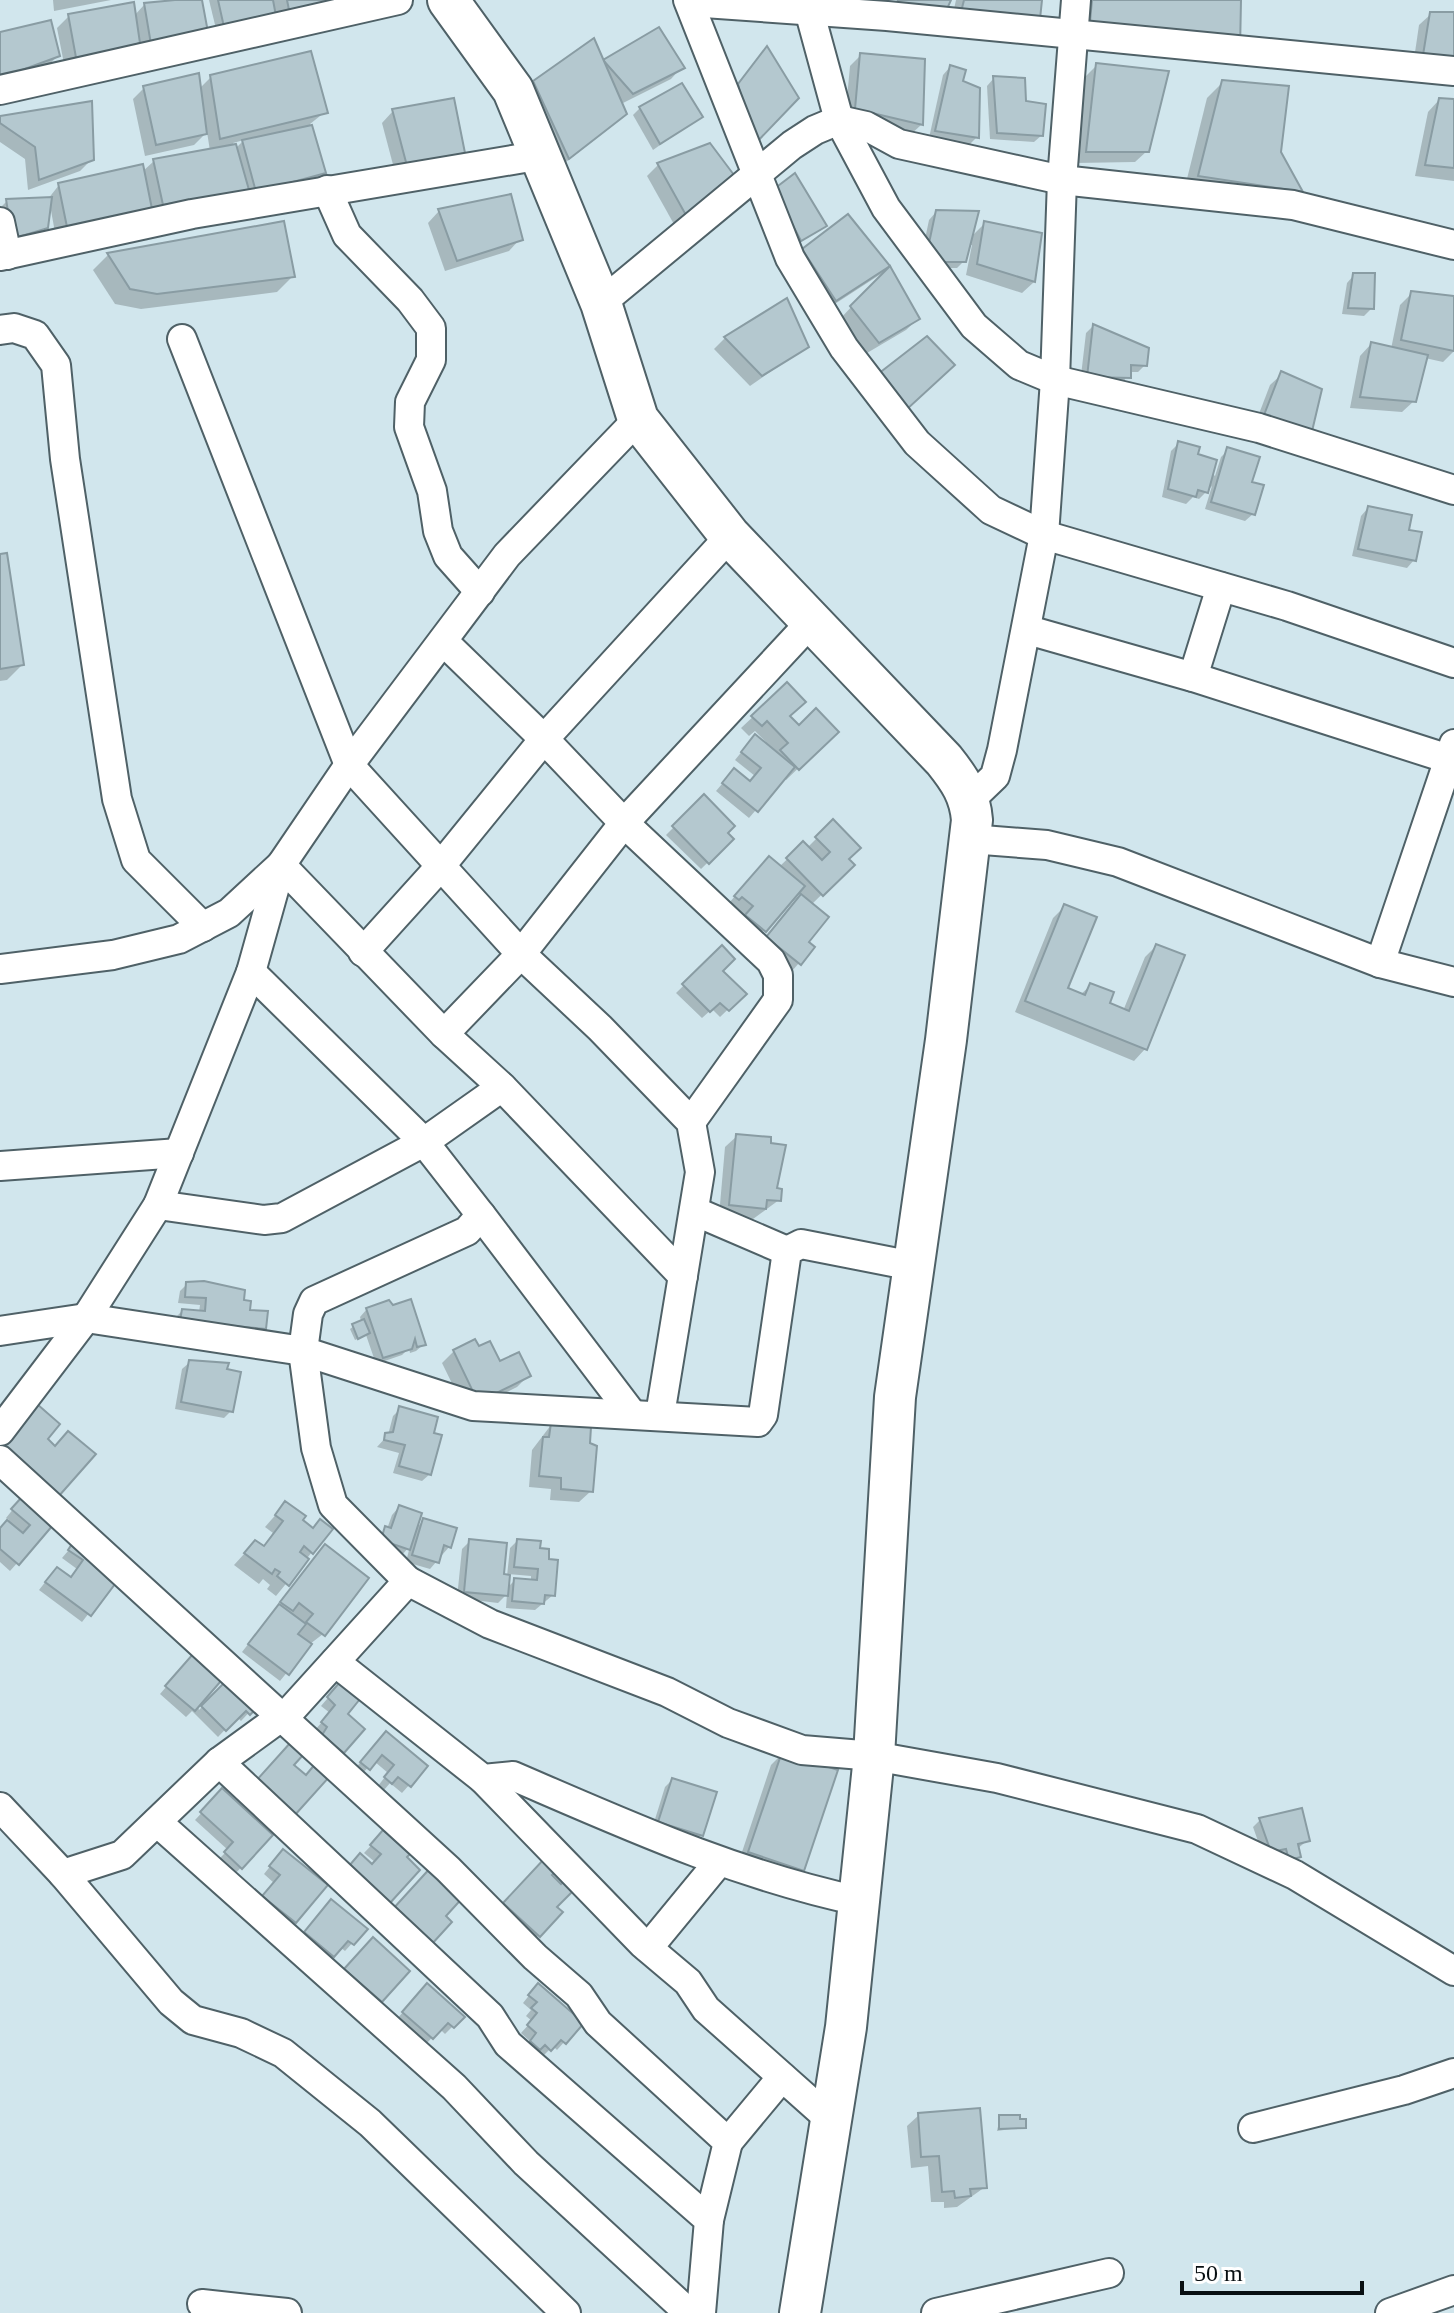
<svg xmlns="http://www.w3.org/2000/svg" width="1454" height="2313" font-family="Georgia,serif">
	<rect width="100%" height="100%" fill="#d1e6ed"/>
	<!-- shadow -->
	<g fill="#0003" fill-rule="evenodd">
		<polygon points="53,0 111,0 54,11"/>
		<polygon points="200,0 142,66 138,43 126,54 66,74 57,28 69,16 134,16 144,5"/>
		<polygon points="209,0 353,0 217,33"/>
		<polygon points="956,0 1040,0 950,27"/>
		<polygon points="1079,0 1239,0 1238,49 1222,64 1076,37"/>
		<polygon points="1431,14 1454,14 1454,72 1413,66 1419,25"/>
		<polygon points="0,34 58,56 46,67 0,84"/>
		<polygon points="861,55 923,61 921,125 909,136 845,120 850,66"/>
		<polygon points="604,61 682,67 671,79 621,104 613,125 557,169 523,94 534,82"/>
		<polygon points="1097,65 1147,151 1135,162 1075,163 1085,77"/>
		<polygon points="950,67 960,82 977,137 970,144 929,138 943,75"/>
		<path d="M211 77 325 112 310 124 324 173 313 184 56 238 50 205 46 227 38 235 5 245 0 208 7 201 48 199 59 185 142 172 154 161 210 151 207 132 194 145 145 156 133 99 144 88 199 89ZM244 140 235 149 233 143Z"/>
		<polygon points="994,78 1024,102 1042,135 1034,142 990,139 987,86"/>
		<polygon points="1223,82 1279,153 1300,191 1285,206 1184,191 1207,98"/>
		<polygon points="1439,100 1454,101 1454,181 1415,176 1428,112"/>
		<polygon points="640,108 700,117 653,150 633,115"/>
		<polygon points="393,111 463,152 451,164 396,176 382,123"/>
		<polygon points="0,118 92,159 80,171 28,190 25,159 0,142"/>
		<polygon points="658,165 731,175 675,226 647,176"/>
		<polygon points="768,198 825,225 793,247"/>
		<polygon points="439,211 520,239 509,251 445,271 428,223"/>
		<polygon points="936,212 970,238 985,223 1034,282 1022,293 966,275 972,245 968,245 964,261 957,268 919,268 929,220"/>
		<polygon points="847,217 888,267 918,319 906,330 867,353 840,319 884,272 824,311 792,262"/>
		<polygon points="282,223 293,276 277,292 141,309 115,304 93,270 108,255"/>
		<polygon points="1354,275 1372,308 1364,316 1342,314 1347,283"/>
		<polygon points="1412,293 1454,298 1454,351 1443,362 1425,358 1414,401 1402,412 1350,408 1360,356 1371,344 1391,349 1400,305"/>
		<polygon points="786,301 807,346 750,386 714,349 725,338"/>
		<polygon points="1093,326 1145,365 1138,372 1129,372 1122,385 1080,384 1086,333"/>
		<polygon points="1282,374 1296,454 1249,440 1270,385"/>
		<polygon points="1179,443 1215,476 1221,457 1228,450 1250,483 1253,514 1245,521 1205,509 1212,486 1199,499 1193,497 1186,504 1162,497 1171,451"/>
		<polygon points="1368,508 1407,531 1414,560 1407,568 1352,556 1361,516"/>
		<polygon points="0,556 22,665 7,680 0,681"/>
		<polygon points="787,685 788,716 799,728 836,732 786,780 784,777 749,818 716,791 727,778 749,783 755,776 735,760 748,744 766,742 755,731 749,736 741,728"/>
		<polygon points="704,797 732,839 701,869 666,835"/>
		<polygon points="833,822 846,859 852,865 811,905 806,942 813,947 792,971 760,945 801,896 797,892 753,942 724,909 757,870 779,867 803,844 807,848"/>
		<polygon points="1064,907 1065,989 1080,995 1091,985 1107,1004 1123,1011 1145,957 1156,946 1145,1049 1134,1061 1015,1012 1053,918"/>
		<polygon points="722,948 721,971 744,994 720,1017 712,1009 702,1018 676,993"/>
		<polygon points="737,1136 779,1200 753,1219 719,1216 725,1147"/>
		<polygon points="187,1284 221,1285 221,1290 242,1301 264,1328 257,1335 175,1318 182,1311 199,1312 200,1305 178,1303 180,1291"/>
		<polygon points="367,1309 424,1344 416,1351 410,1353 409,1348 402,1355 376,1364 366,1335 355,1340 350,1329 361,1321 360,1317"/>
		<polygon points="478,1349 499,1364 528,1376 517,1387 466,1412 442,1363 454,1351"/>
		<polygon points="190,1362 231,1411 224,1418 175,1409 182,1369"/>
		<polygon points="400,1409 432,1435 430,1474 422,1481 393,1473 399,1453 377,1447 388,1435 393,1416"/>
		<polygon points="551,1425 591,1491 579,1502 550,1500 551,1489 529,1487 532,1450"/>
		<polygon points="286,1503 300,1521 312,1552 276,1596 267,1589 270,1585 263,1579 259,1584 234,1565 255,1542 262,1548 273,1533 265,1527"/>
		<polygon points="399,1507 415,1529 424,1520 449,1547 430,1569 406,1562 410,1546 401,1556 380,1549 384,1534 378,1536 387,1529 392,1515"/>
		<polygon points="14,1508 50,1526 10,1571 0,1562 0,1530 9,1520 6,1518"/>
		<path d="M470 1541 502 1576H507L510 1548 517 1541 538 1549 553 1595 535 1610 506 1608 507 1594 498 1603 457 1598 462 1549ZM508 1574 531 1576V1582L515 1580 506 1589Z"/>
		<polygon points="74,1544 118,1576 82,1622 39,1590 50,1576 70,1578 77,1569 62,1558"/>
		<polygon points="325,1547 323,1634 310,1644 280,1681 242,1652"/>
		<polygon points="186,1664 199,1710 225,1684 257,1704 241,1721 237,1717 218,1737 192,1711 186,1717 160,1694"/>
		<polygon points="333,1692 345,1715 343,1752 336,1759 315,1730 330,1713 321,1706"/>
		<polygon points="379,1740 426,1766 402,1793 390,1783 384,1790 378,1786 388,1773 374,1761 361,1775 354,1770"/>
		<polygon points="782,1754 802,1870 791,1881 738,1864 771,1765"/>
		<polygon points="672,1780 701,1835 694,1842 652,1829 665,1787"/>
		<polygon points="222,1791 271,1835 234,1875 218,1860 228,1850 195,1820"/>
		<polygon points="1260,1820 1308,1840 1297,1849 1299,1856 1291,1864 1264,1858 1253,1827"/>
		<polygon points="383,1833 389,1902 382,1909 372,1866 375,1862 364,1853"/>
		<polygon points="276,1859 325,1885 287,1929 257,1904 274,1883 264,1874"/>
		<polygon points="545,1861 554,1907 560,1913 527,1947 493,1916"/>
		<polygon points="324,1909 365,1929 345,1951 340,1947 326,1963 298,1940"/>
		<polygon points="366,1947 407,1971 373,2008 338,1978"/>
		<polygon points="420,1993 462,2017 445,2034 440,2029 425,2045 396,2020"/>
		<polygon points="531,1993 581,2023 557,2050 553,2046 543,2056 524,2049 531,2042 521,2033 532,2021 526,2016 531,2010 523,2003"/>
		<polygon points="919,2115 985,2187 957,2207 944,2208 944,2202 931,2202 928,2166 911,2168 907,2126"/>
		<polygon points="1000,2117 1024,2127 997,2131"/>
	</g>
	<!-- building -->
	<g fill="#b4c8cf" stroke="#899ca3" stroke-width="2">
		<polygon points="175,0 202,0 210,43 153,56 144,3"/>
		<polygon points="218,0 273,0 276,16 224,27"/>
		<polygon points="287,0 351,0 290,15"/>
		<polygon points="898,0 951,0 947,9 897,3"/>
		<polygon points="964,0 1042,0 1040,19 960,16"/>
		<polygon points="1092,0 1241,0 1240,50 1090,22"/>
		<polygon points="134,2 140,43 77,63 68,14"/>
		<polygon points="1430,12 1454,12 1454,60 1423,55"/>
		<polygon points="51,20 60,56 0,78 0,32"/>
		<polygon points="659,27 685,68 633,94 603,60"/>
		<polygon points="594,38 627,114 569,159 533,81"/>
		<polygon points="767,46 799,98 753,146 738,84"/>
		<polygon points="311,51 328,113 220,139 210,75"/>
		<polygon points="860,53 925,59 923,125 855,109"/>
		<polygon points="1096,63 1169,71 1149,152 1086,152"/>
		<polygon points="950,65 966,70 963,81 980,88 979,138 935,131"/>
		<polygon points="199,73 207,134 156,145 143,86"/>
		<polygon points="993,76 1025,78 1026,101 1046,104 1043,136 997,133"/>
		<polygon points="1222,80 1289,86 1281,152 1303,192 1198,176"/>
		<polygon points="682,83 703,117 660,144 639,107"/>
		<polygon points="454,98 465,153 407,166 392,109"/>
		<polygon points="1439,98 1454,99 1454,168 1425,165"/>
		<polygon points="92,101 94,160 39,180 35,147 0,123 0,116"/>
		<polygon points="312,125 326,173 256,192 242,140"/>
		<polygon points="710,143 734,175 687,217 657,163"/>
		<polygon points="236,144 249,190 163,205 153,159"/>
		<polygon points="143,164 153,214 67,227 58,183"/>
		<polygon points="795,173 827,226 801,241 774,189"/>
		<polygon points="511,194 523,240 457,261 438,209"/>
		<polygon points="52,197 48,228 12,239 6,199"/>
		<polygon points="936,210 979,211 966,262 925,262"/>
		<polygon points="848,214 890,266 836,301 802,249"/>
		<polygon points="284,221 295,277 157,294 130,289 107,253"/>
		<polygon points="984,221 1042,233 1035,282 977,264"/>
		<polygon points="890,266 920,319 879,343 850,306"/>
		<polygon points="1353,273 1375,273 1374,309 1348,308"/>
		<polygon points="1411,291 1454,296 1454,351 1401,340"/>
		<polygon points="787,298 809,347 762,376 724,337"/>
		<polygon points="1093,324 1149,348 1147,366 1131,365 1131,378 1087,377"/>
		<polygon points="927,336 955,365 905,411 869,381"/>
		<polygon points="1371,342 1428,355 1416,402 1360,397"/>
		<polygon points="1281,371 1322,389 1309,444 1259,428"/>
		<polygon points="1178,441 1200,447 1198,454 1217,460 1208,493 1198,490 1196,497 1168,489"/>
		<polygon points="1227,447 1260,457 1252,482 1264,485 1255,515 1211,502"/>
		<polygon points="1368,506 1412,515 1409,530 1422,532 1416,561 1358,549"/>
		<polygon points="7,553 24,665 0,669 0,554"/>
		<polygon points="787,682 806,702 790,716 799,725 816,708 839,732 799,770 780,750 788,743 767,721 762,726 751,716"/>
		<polygon points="755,734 795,767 758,812 722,783 734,768 750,781 761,768 741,752"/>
		<polygon points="704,794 735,826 728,833 734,839 709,864 672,826"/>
		<polygon points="833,819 861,848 849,859 855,865 823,896 786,858 803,841 822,860 830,852 815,837"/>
		<polygon points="769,856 805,886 766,932 745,915 753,906 742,897 739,900 734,896"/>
		<polygon points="801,894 829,917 809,942 815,947 801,965 766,937"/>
		<polygon points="1064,904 1097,917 1068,988 1085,995 1090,983 1114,992 1110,1003 1129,1011 1156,944 1185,955 1147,1050 1025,1001"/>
		<polygon points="722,945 735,959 723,971 747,994 729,1011 720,1003 710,1012 682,984"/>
		<polygon points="736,1134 771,1137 771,1143 786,1145 777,1188 782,1189 781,1201 767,1200 766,1209 729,1205"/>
		<polygon points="204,1281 245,1290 244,1300 251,1301 250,1310 268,1311 266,1329 180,1321 182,1309 205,1311 206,1298 185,1297 186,1282"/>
		<polygon points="411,1299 426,1345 417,1347 415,1339 412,1349 383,1358 366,1308 389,1300 393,1305"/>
		<polygon points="364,1319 370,1333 358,1339 352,1324"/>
		<polygon points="475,1339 479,1346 490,1341 500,1361 519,1352 531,1376 478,1402 453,1350"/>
		<polygon points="189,1360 229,1363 227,1369 241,1372 233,1412 181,1402"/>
		<polygon points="37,1404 60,1424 48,1439 55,1446 68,1431 96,1454 58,1497 0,1447"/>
		<polygon points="399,1406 438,1417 434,1433 442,1435 431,1475 399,1466 405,1445 384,1440 385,1433 393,1432"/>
		<polygon points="551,1423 591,1427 590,1443 597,1446 593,1492 561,1489 561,1478 539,1476 543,1437 549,1437"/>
		<polygon points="21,1498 53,1525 19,1565 0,1549 0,1528 7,1520 23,1533 30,1525 11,1509"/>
		<polygon points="285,1501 306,1516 303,1520 313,1528 320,1519 333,1529 313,1554 304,1546 300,1552 309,1559 289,1586 277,1576 280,1572 275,1569 272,1574 244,1553 255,1540 264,1546 283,1521 275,1515"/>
		<polygon points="399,1505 422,1513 410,1550 381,1540 385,1526 391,1528"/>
		<polygon points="423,1518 457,1528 451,1548 444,1545 439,1563 412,1555"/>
		<polygon points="469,1539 507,1543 504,1574 510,1575 508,1596 464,1592"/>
		<polygon points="517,1539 541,1541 540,1548 549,1549 549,1559 558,1560 555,1596 545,1595 544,1604 512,1601 514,1578 537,1580 538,1569 514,1567"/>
		<polygon points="74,1541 121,1576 91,1616 45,1582 57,1567 71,1577 83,1560 68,1550"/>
		<polygon points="325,1544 369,1578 325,1636 306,1622 313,1614 299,1603 293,1611 280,1602"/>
		<polygon points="279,1604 306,1624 298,1634 312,1644 289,1675 248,1644"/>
		<polygon points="193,1654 227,1674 195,1711 165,1686"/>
		<polygon points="225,1682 260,1704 250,1715 246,1711 226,1731 201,1706"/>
		<polygon points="340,1682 360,1699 348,1714 365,1729 344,1753 322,1735 327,1727 321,1722 335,1705 327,1697"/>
		<polygon points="386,1731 428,1766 411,1787 398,1777 392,1784 384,1777 394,1765 382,1755 370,1770 360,1762"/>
		<polygon points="291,1742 304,1754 294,1765 306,1775 316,1763 330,1776 294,1816 255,1782"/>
		<polygon points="782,1752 838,1770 804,1871 748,1852"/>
		<polygon points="672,1778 717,1792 703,1836 658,1822"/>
		<polygon points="222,1788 273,1835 242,1869 224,1852 233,1842 200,1812"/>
		<polygon points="1302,1808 1310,1841 1298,1844 1301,1857 1289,1860 1286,1849 1271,1852 1259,1818"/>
		<polygon points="383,1830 410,1854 407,1857 420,1870 390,1903 349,1866 360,1853 372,1864 381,1854 370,1845"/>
		<polygon points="283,1849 328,1885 296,1923 262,1896 280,1875 269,1866"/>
		<polygon points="545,1858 557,1870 552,1875 561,1884 566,1879 576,1888 557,1907 563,1912 540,1937 503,1903"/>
		<polygon points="433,1865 466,1894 446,1916 452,1922 431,1945 392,1910"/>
		<polygon points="331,1899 368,1929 354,1945 348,1941 334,1957 304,1932"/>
		<polygon points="373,1937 410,1971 382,2002 344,1969"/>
		<polygon points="427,1983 465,2017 454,2028 448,2023 433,2039 402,2012"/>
		<polygon points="538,1983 584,2023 566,2044 561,2040 551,2051 545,2045 540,2050 530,2041 536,2033 527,2025 537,2013 531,2008 537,2002 528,1995"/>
		<polygon points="980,2108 987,2188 970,2189 971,2196 955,2198 954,2191 942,2192 939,2156 921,2157 918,2113"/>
		<polygon points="999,2115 1020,2115 1020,2119 1026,2119 1026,2128 999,2129"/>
	</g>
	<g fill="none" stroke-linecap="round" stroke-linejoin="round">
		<defs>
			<g id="street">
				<polyline points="688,0 790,258 844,348 917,443 991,510 1044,535 1287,606 1454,663"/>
				<polyline points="690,2 887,16 1454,71"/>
				<polyline points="809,10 839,120 886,208 974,326 1019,365 1055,380 1259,428 1454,490"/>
				<polyline points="0,90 398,0"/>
				<polyline points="327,190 347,235 410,300 431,328 431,360 410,402 409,427 432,491 438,531 448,556 480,592"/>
				<polyline points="0,222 7,255"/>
				<polyline points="0,256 192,214 542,155"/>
				<polyline points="601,303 792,145 815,130 839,120 866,126 899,144 1062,180 1293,205 1454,245"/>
				<polyline points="0,330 14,328 35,335 56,365 65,459 117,799 136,860 203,927"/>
				<polyline points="182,339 349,765 521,954 600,1028 691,1122 700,1172 660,1415"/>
				<polyline points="1028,630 1193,677 1449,759"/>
				<polyline points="1193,677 1221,587"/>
				<polyline points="970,800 995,776 1002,750 1044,535 1055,380 1062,180 1076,0"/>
				<polyline points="970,839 1047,845 1118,862 1380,963 1454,982"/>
				<polyline points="363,952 439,868 544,739 443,641"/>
				<polyline points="1380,963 1454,744"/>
				<polyline points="0,969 113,955 179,939 229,913 281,865 349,765 507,555 638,419"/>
				<polyline points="444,1034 521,954 624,823 810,623"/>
				<polyline points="691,1122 778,1000 778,975 771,961 624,823 544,739 730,536"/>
				<polyline points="0,1166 179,1153"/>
				<polyline points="158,1205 264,1220 282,1218 424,1142 502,1087"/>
				<polyline points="694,1211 787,1251"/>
				<polyline points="481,1215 632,1414"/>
				<polyline points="0,1331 86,1318 303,1351 308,1314 314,1301 467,1231 481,1215 424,1142 251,972"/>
				<polyline points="0,1431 86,1318 158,1205 251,972 281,865 444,1034 502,1087 683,1276"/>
				<polyline points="0,1460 448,1869 535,1957 579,1995 598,2023 728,2142 709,2220"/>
				<polyline points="408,1581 333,1505 316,1448 303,1351 473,1406 758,1422 763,1415 787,1251 801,1244 913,1266"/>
				<path d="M335 1662 483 1779 513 1776C629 1826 734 1874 859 1901"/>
				<polyline points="219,1762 490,2016 508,2044 709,2220 701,2313"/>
				<polyline points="483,1779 643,1944 688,1982 706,2009 833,2122"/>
				<polyline points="0,1807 63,1874 171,2002 193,2020 241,2033 283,2053 370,2123 566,2313"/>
				<polyline points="157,1822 454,2087 526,2163 689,2313"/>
				<polyline points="63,1874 122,1855 219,1762 292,1709 408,1581 490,1624 667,1692 728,1723 802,1750 874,1756 997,1778 1197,1829 1295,1875 1454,1971"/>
				<polyline points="648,1948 718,1863"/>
				<polyline points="1253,2128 1404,2090 1454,2073"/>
				<polyline points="728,2142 782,2077"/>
				<polyline points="202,2304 287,2313"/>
				<polyline points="936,2313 1109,2273"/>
				<polyline points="1390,2313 1454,2290"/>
			</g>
			<path id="secondary" d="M448 0 513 90 601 303 638 419 730 536 944 760C960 780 970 795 972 820L946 1040 895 1397 874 1756 846 2027 800 2313"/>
		</defs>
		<!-- street casing -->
		<use href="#street" stroke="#4f6167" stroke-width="32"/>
		<!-- secondary casing -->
		<use href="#secondary" stroke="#4f6167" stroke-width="44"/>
		<!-- street -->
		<use href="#street" stroke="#fff" stroke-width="28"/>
		<!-- secondary -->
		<use href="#secondary" stroke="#fff" stroke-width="40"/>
	</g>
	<!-- scale -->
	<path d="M1182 2281v12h180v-12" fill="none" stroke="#080f12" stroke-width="4"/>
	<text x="1194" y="2281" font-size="24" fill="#080f12" stroke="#ffffff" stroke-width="6" paint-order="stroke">50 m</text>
</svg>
